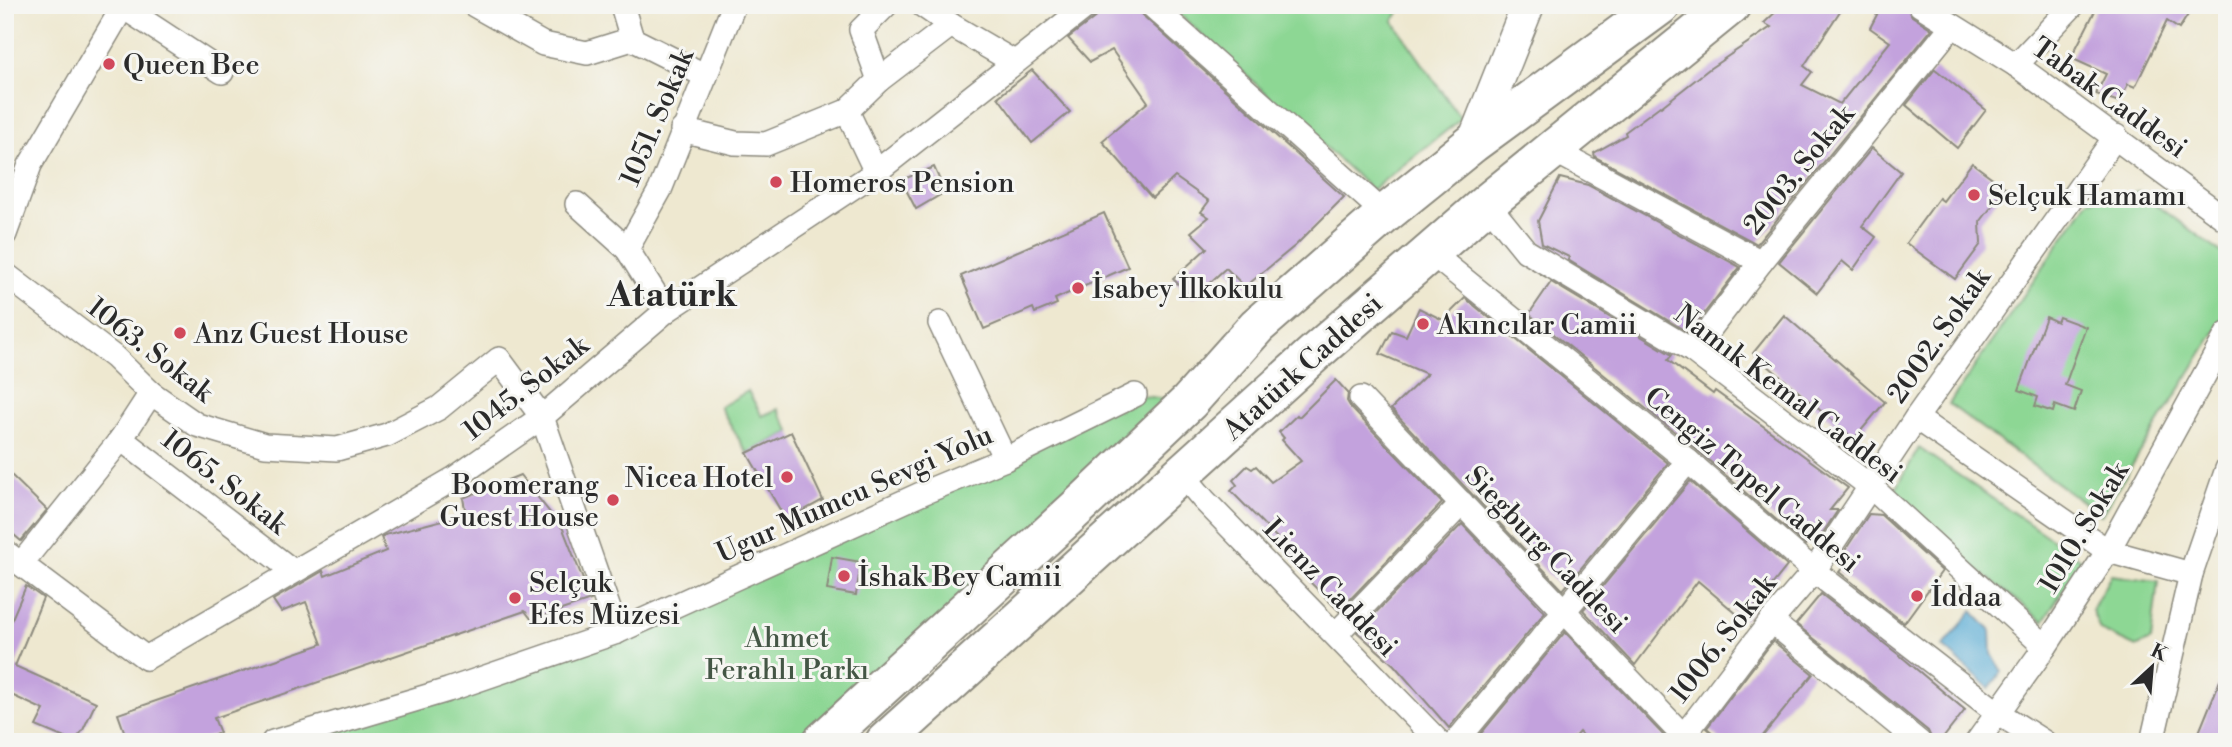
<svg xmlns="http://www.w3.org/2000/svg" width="2232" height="747" font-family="'Libre Bodoni',serif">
	<rect width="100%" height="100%" fill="#f6f6f2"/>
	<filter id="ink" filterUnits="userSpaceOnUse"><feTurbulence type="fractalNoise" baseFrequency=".0143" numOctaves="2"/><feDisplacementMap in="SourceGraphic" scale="14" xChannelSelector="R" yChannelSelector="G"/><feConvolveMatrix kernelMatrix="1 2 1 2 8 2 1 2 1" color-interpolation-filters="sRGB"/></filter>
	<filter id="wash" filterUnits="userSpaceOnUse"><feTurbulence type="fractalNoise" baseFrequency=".00686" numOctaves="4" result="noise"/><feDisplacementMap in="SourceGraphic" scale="28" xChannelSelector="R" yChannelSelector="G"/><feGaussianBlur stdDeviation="1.57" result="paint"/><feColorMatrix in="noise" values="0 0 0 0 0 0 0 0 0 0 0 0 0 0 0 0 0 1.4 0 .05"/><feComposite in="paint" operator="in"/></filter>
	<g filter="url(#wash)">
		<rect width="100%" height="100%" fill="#eee8d0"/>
		<!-- green -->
		<g fill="#8dd794" stroke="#5c8160" stroke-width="2">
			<polygon points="1169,5 1405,5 1393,21 1461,119 1372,190"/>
			<polygon points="2139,192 2227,257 2227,313 2101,515 1949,404 2089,200"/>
			<polygon points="748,391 762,416 778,409 791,432 747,453 720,407"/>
			<polygon points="1135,395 1189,402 822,742 273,742 617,632"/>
			<polygon points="1919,448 2082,560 2043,622 1890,499"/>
			<polygon points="2111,575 2158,581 2151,640 2136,647 2100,630 2092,610"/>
		</g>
		<!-- water -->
		<polygon fill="#59abd4" stroke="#426b80" stroke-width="2" points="1972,611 1991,631 1992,654 2002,672 1989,688 1943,647"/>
		<g id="blocks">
			<!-- building -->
			<g fill="#c3a2dd">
				<polygon points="1103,5 1137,5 1142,15 1344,197 1296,245 1245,287 1226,268 1193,298 1173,279 1207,248 1191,232 1209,217 1201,212 1209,201 1175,177 1152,198 1102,141 1148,102 1112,50 1090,62 1068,38 1097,16"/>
				<polygon points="1783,5 1844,5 1804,66 1812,72 1802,85 1840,104 1890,42 1870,28 1882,5 1906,5 1912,16 1932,29 1757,244 1595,157 1594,153 1626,135 1625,132 1660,106 1661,107 1709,69 1771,27 1764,23"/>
				<polygon points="2098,5 2194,5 2179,29 2167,21 2135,87 2128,84 2119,102 2096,94 2106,74 2071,58"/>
				<polygon points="1935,69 1986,110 1957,148 1906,105"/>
				<polygon points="1032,70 1070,112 1032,143 998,97"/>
				<polygon points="1872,148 1901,172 1862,226 1876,237 1853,270 1842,261 1817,293 1779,262"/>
				<polygon points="1972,163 2006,188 1980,222 1981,244 1955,279 1906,243 1939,198 1943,201"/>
				<polygon points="934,167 945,192 916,209 901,180"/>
				<polygon points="1560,178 1588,185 1740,267 1689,333 1568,260 1569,257 1542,244 1538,221"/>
				<polygon points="1104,213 1128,267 1055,299 1057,304 1035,313 1033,308 984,329 961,276"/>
				<polygon points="1551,282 1672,355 1668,360 1713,394 1715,391 1848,488 1830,510 1838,510 1816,543 1810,539 1805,545 1697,450 1529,314"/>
				<polygon points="1465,298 1668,463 1563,590 1391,409 1427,374 1380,354 1392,331 1406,336 1419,308 1443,320"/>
				<polygon points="1784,315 1885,402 1854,439 1753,353"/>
				<polygon points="2046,317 2057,322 2059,317 2086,327 2065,385 2081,391 2074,412 2055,405 2053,412 2035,406 2038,397 2019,390"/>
				<polygon points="1336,380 1348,393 1347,401 1351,408 1442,503 1339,611 1310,582 1313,578 1286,547 1231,491 1237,485 1233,480 1247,466 1252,469 1256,466 1271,482 1301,461 1282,440 1284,438 1279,432 1297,415 1299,417"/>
				<polygon points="791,432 823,500 786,520 747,453"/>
				<polygon points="5,469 47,510 21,541 5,527"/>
				<polygon points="520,475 563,529 591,600 532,620 525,611 214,718 220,733 194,742 128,742 118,714 322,644 306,602 281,612 273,600 323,571 325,576 386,551 381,537 385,535 466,514 463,498"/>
				<polygon points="1690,481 1787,566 1744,620 1698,581 1635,665 1583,610"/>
				<polygon points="1869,514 1881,515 1942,571 1904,623 1839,572 1844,566 1838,561"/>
				<polygon points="1462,524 1545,612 1449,728 1394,665 1357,632"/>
				<polygon points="832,557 861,562 856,595 827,590"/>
				<polygon points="26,586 43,598 15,666 96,702 83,730 74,742 36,726 44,710 5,692 5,635"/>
				<polygon points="1821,594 1903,658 1965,710 1940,742 1933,742 1928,731 1796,624"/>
				<polygon points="1565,632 1666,738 1665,742 1588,742 1579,732 1570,742 1474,742"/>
				<polygon points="1773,641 1813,674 1758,742 1723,742 1707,728"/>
				<polygon points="2226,666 2227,742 2195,742"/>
			</g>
		</g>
	</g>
	<g filter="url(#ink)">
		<use href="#blocks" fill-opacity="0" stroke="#8c8a7e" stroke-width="2"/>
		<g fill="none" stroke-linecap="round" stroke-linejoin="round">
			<defs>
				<g id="street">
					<polyline points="474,5 543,44 587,53 632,39"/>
					<polyline points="622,5 632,39"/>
					<polyline points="922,5 951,25 1014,62"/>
					<polyline points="1151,5 1385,214"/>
					<polyline points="1920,5 2016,65 2227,220"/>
					<polyline points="123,7 222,72"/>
					<polyline points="632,39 706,76"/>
					<polyline points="2016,65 2073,5"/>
					<polyline points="879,80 861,30 886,5"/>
					<polyline points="847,111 876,172"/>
					<polyline points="682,130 735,143 766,144 847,111 879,80 951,25"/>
					<polyline points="1553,150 1761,262"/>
					<polyline points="1487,203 1526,251 1693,351 1871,487 2045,647"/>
					<polyline points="577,204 627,249 666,311"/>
					<polyline points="5,234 30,165 124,5"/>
					<polyline points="627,249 660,190 734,5"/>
					<polyline points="1430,252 1688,461 1814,571 1998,713 2044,742"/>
					<polyline points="5,274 114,357 151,393 197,425 265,445 337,449 387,435 439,408 499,359 542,417 617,632"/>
					<polyline points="940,323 1005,459"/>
					<polyline points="1693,351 1761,262 1952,26"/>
					<polyline points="1361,398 1689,742"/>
					<polyline points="1916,418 2108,551 2191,574"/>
					<polyline points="121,439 293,571"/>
					<polyline points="1182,474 1204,500 1439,742"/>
					<polyline points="5,552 146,658 455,478 542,417 666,311 876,172 1088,5"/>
					<polyline points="21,564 121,439 151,393"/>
					<polyline points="1771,621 1919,742"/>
					<polyline points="1336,634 1462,503"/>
					<polyline points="273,742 448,690 617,632 925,492 1005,459 1135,395"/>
					<polyline points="1456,742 1688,461"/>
					<polyline points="1679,742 1771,621 1814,571 1916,418 2116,136"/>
					<polyline points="1977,742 2045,647 2108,551 2227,334"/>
					<polyline points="2152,742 2191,574 2227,469"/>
				</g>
				<polyline id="secondary" points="1473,143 1528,5"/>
				<g id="highway">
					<polyline points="822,742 1088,498 1189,402 1257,326 1385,214 1473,143 1661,5"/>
					<polyline points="885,742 1317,351 1487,203 1731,5"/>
				</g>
			</defs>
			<!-- street casing -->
			<use href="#street" stroke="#8c8a7e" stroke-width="26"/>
			<!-- secondary casing -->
			<use href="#secondary" stroke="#8c8a7e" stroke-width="35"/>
			<!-- highway casing -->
			<use href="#highway" stroke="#8c8a7e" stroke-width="42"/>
			<!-- street -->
			<use href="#street" stroke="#fff" stroke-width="23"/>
			<!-- secondary -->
			<use href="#secondary" stroke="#fff" stroke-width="32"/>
			<!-- highway -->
			<use href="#highway" stroke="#fff" stroke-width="38"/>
		</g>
	</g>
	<!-- markers -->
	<g fill="#d1495b" stroke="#f6f6f2" stroke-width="2.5">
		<circle cx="109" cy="64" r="7"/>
		<circle cx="776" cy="182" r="7"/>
		<circle cx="1974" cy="195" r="7"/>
		<circle cx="1078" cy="288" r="7"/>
		<circle cx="1423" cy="324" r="7"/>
		<circle cx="180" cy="333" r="7"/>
		<circle cx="787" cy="477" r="7"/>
		<circle cx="613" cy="500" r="7"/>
		<circle cx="844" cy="576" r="7"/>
		<circle cx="1917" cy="596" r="7"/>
		<circle cx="515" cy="598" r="7"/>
	</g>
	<g text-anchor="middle" stroke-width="6" stroke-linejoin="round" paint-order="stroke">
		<!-- poi labels -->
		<g font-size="28" fill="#2b2b2b" stroke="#f6f6f2" text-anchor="start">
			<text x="123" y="74">Queen Bee</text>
			<text x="790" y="192">Homeros Pension</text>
			<text x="1988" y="205">Selçuk Hamamı</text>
			<text x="1092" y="298">İsabey İlkokulu</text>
			<text x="1437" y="334">Akıncılar Camii</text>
			<text x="194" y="343">Anz Guest House</text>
			<text x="773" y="487" text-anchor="end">Nicea Hotel</text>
			<text x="599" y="494" text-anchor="end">Boomerang<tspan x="599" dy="32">Guest House</tspan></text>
			<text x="858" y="586">İshak Bey Camii</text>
			<text x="529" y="592">Selçuk<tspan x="529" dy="32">Efes Müzesi</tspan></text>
			<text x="1931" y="606">İddaa</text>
		</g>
		<!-- street labels -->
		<g font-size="28" fill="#2b2b2b" stroke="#f6f6f2">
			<text transform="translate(2110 97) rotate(36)" y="10">Tabak Caddesi</text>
			<text transform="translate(656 117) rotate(-67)" y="10">1051. Sokak</text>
			<text transform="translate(1798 169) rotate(-51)" y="10">2003. Sokak</text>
			<text transform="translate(1938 335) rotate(-55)" y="10">2002. Sokak</text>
			<text transform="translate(151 349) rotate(38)" y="10">1063. Sokak</text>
			<text transform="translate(1302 366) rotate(-42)" y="10">Atatürk Caddesi</text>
			<text transform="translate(525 387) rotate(-38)" y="10">1045. Sokak</text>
			<text transform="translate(1789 393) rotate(37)" y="10">Namık Kemal Caddesi</text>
			<text transform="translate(1753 479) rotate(40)" y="10">Cengiz Topel Caddesi</text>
			<text transform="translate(225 481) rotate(38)" y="10">1065. Sokak</text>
			<text transform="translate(854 493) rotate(-24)" y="10">Ugur Mumcu Sevgi Yolu</text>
			<text transform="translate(2083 527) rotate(-59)" y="10">1010. Sokak</text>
			<text transform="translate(1547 549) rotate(46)" y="10">Siegburg Caddesi</text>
			<text transform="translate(1331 587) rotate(46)" y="10">Lienz Caddesi</text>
			<text transform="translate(1722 638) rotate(-52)" y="10">1006. Sokak</text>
		</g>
		<!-- park labels -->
		<g font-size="28" fill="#445645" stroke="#f6f6f2">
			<text x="787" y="647">Ahmet<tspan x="787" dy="32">Ferahlı Parkı</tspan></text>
		</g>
		<!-- district labels -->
		<g font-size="35" font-weight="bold" fill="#2b2b2b" stroke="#f6f6f2">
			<text x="672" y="306">Atatürk</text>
		</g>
	</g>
	<!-- margin -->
	<rect width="2232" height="747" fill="none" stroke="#f6f6f2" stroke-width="28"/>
	<!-- north arrow -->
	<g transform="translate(2152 667) rotate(26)" stroke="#f6f6f2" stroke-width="5" paint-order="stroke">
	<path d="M0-5L12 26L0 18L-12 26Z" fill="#2b2b2b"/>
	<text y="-10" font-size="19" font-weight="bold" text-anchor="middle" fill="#2b2b2b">K</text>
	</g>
</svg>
